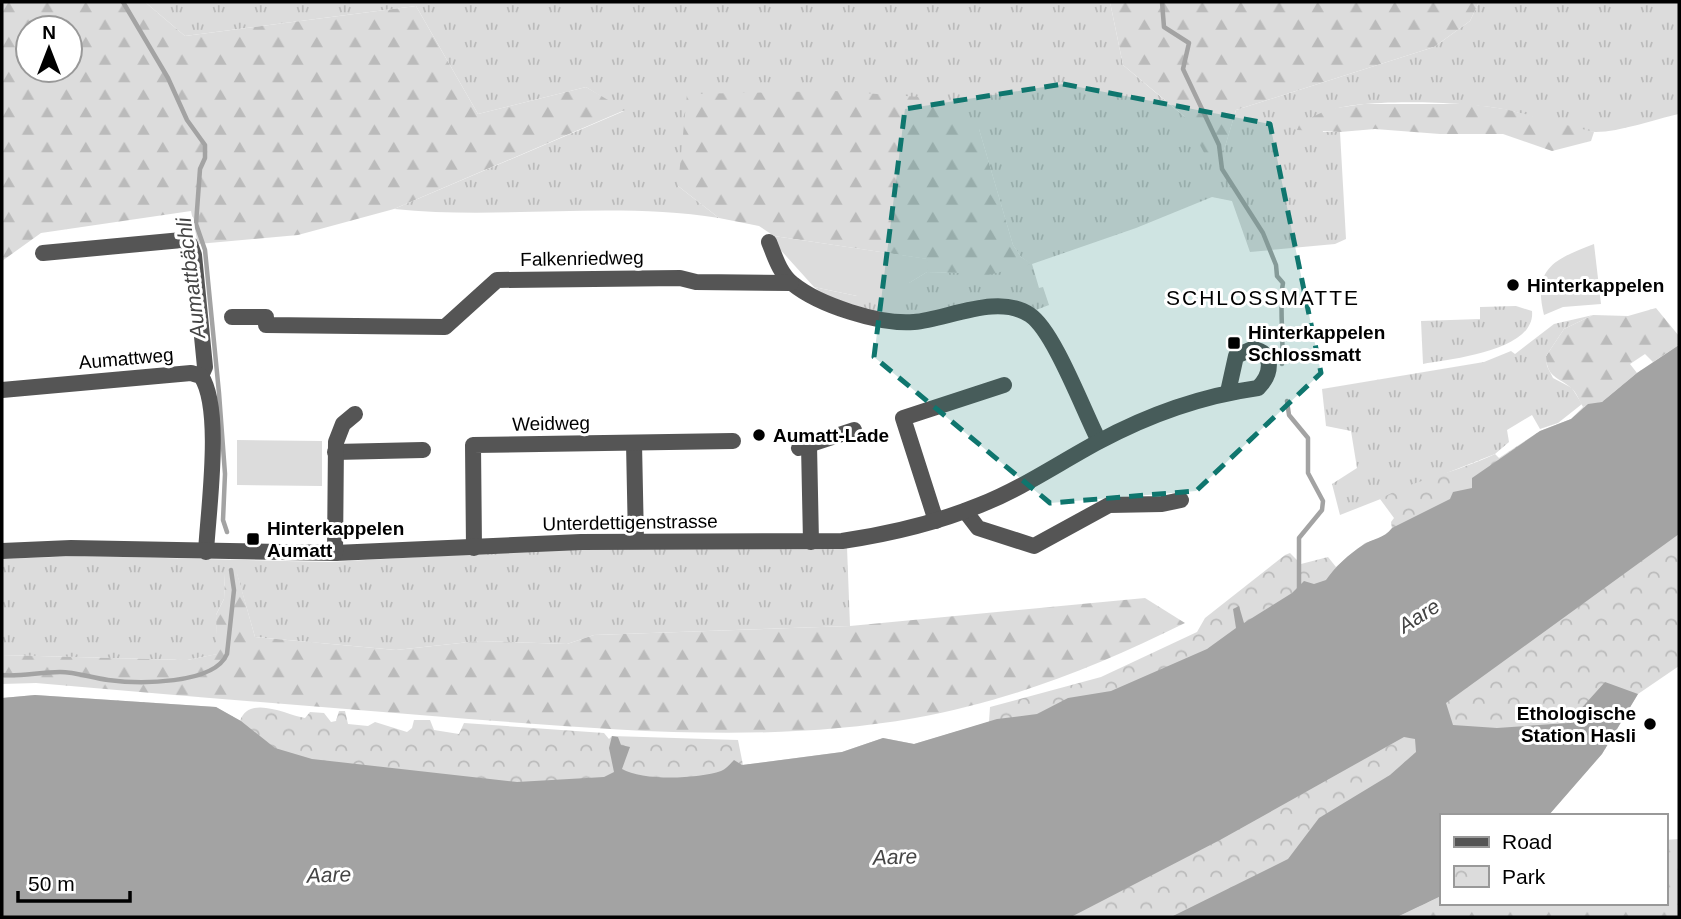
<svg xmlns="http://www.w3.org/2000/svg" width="1681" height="919" font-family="Arial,sans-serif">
	<defs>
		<pattern id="grass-tufts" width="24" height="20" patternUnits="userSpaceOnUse" patternTransform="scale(1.75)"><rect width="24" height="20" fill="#dcdcdc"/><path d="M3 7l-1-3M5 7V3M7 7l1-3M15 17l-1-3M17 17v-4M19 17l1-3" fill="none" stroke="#bbb"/></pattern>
		<pattern id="forest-firs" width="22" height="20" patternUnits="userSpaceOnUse" patternTransform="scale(1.75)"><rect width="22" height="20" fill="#dcdcdc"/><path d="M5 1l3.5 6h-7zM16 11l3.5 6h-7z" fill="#bbb"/></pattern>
		<pattern id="park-crowns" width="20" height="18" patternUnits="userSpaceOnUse" patternTransform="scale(1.75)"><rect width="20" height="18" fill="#dcdcdc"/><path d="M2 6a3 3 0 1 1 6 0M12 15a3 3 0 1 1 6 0" fill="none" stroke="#bbb"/></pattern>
	</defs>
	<rect width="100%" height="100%" fill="#fff"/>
	<!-- grass -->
	<g fill="url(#grass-tufts)">
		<path d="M145 2H1110L1123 65 1224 150 1236 110 1434 47 1470 21 1479 2H1679V114C1655 119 1620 132 1596 132 1569 132 1530 114 1503 109 1465 102 1351 96 1319 115L1323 132H1340L1346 239 1335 244 1250 252 1232 201 1212 197 1136 228 1032 264 1039 288 1043 287 1049 305 1036 310 1028 305 891 318 829 298 814 287 857 296 909 283 927 272 961 273 1031 264 1021 257 1013 245 979 129 678 186 719 218C611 201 502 220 394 209L624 111 586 87 478 114 416 6 185 36Z"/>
		<path d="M1516 306 1532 311C1536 351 1451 359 1423 364L1421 321 1480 319V307Z"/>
		<polygon points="1593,315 1564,329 1546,356 1547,366 1553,378 1572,388 1582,404 1558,423 1540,429 1532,415 1507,430 1509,442 1495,454 1340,515 1332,484 1357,468 1351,431 1326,426 1322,389 1484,362 1511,351 1515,354 1554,324"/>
		<polygon points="847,547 850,626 594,635 567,644 479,641 396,650 255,637 237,574 225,574 224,599 216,615 218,654 187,660 2,655 2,559 82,556 330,562 583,548"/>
	</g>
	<!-- forest -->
	<g fill="url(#forest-firs)" fill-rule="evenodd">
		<path d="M2 2H145L185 36 416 6 478 114 586 87 625 110 394 209 298 235 198 244 191 211 41 233 2 261ZM28 28H70V70H28Z"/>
		<polygon points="1110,2 1479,2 1470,21 1434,47 1236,110 1224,150 1207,158 1184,116 1123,65"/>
		<polygon points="835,91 934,98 979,129 1013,245 1021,257 1032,264 965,281 961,273 927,272 927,259 774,236 759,226 719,218 678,186 687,94"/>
		<polygon points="1364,104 1469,104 1505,109 1594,132 1591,141 1552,151 1503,134 1440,134 1375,129 1340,132 1297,130 1300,123 1329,109"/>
		<path d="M1656 308 1679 336V345L1653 362 1645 354 1630 364 1637 373 1602 402 1583 407C1579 400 1576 391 1570 387 1556 376 1547 377 1546 356L1564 329 1593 315 1628 316Z"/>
		<path d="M237 573 255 637 396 650 479 641 567 644 594 635 850 626 1145 598 1185 623C1096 667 1013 700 915 718 767 744 618 730 469 719 325 707 180 696 36 683L2 684V655L187 660 217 654 216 615 224 599 225 574Z"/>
		<polygon points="1679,839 1679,917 1397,917 1441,896 1441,903 1665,903 1665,840"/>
	</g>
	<!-- park -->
	<path fill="url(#park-crowns)" d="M1679 345V666L1638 694 1602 754 1548 816H1441V896L1397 917H2V698L35 695 216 707 240 721C249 694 287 715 305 718L310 712 324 713 331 722 336 721 339 711H345L348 724 368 726 375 722 407 732 412 728 414 720H430L434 730 459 734 464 723 604 733 609 739 612 736 738 740 743 765 842 752 883 738 914 744 989 722 990 707 1101 677 1197 632 1205 618 1285 555 1290 553 1301 564 1328 557 1336 567 1365 543 1387 536 1392 529 1391 522 1394 518 1380 499C1416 479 1458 472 1495 454L1499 458 1540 431 1571 419 1583 407 1602 402 1637 373Z"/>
	<!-- garden -->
	<g fill="#dcdcdc">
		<polygon points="774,236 928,259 927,272 909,283 900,296 857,296 814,287 777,246"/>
		<path d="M1594 244 1601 304 1563 307 1544 315C1532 267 1556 259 1594 244Z"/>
		<polygon points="237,440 322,441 322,486 237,485"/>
	</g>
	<!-- water -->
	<path fill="#a3a3a3" d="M1679 345V534L1446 703 1453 725 1497 728 1568 723 1605 682 1638 694 1602 754 1548 816H1441V896L1397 917H1171L1288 859 1319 818 1390 775 1416 752 1415 739 1404 737 1220 840 1071 917H2V698L35 695 216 707 241 721 275 748 312 759 517 782 604 777 614 772 609 748 612 736 618 737 621 745 630 747 622 769C642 781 698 779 721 771 726 769 730 764 734 760L742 765 842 752 883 738 914 744 997 719 1037 714 1068 698 1111 691 1207 649 1236 628 1233 609 1239 606 1244 623 1292 593 1304 581 1314 584 1326 580C1335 567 1349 554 1363 545 1373 538 1384 539 1392 528L1450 499 1453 492 1472 488V478L1540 431 1571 419 1588 404 1602 402 1637 373Z"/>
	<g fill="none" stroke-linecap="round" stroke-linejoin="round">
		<!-- stream -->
		<g stroke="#a3a3a3" stroke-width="4.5">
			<polyline points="123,2 168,78 187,120 205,145 205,158 200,169 196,224 205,250 219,393 225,474 223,520 227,532"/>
			<path d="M1162 2 1164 27 1189 43 1183 69 1219 145 1222 169 1263 233 1276 265 1277 276 1283 283C1279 302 1284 341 1282 364"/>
			<polyline points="1287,401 1289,415 1308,438 1308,473 1323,501 1322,510 1299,538 1299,593"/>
			<path d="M2 675C18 677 41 672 60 672 76 672 92 678 108 680 138 684 214 685 227 654L234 590 231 570"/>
		</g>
		<!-- minor -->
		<g stroke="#555" stroke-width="16">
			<path d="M769 242C775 257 780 274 793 284 819 305 880 325 914 322 948 319 998 293 1030 315 1054 331 1084 412 1099 441"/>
			<polyline points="43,253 182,240 190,244 194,255 205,367 201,376"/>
			<polyline points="232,317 266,317 266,325 445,327 497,280 680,278 696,282 791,283"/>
			<path d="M2 390 191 373 201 376C223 409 208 511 206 552"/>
			<polyline points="634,443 636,541"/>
			<polyline points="809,445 811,542"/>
			<polyline points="799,448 854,430"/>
			<polyline points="335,452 423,450"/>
			<polyline points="965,511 978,528 1034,546 1109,505 1162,504 1181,500"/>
			<polyline points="936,521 903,418 1004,385"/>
			<polyline points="474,548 473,445 733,441"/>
			<path d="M2 551 71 548 335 553 581 542 842 541C889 534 936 523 980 505 1021 489 1059 463 1098 442 1148 415 1201 396 1258 388 1271 375 1276 352 1252 349L1236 356 1228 392"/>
			<polyline points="335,553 336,442 343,424 355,414"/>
		</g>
	</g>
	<!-- marked area -->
	<path fill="#0f766e" fill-opacity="0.2" stroke="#0f766e" stroke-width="5" stroke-dasharray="14 9" stroke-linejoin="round" d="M1063 84 1270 124 1321 373 1196 491 1050 503 874 357 905 109Z"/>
	<!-- markers -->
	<g fill="#000" stroke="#fff" stroke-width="2.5">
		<circle cx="1513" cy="285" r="7"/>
		<rect x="1227" y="336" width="14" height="14" rx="3.5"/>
		<circle cx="759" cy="435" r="7"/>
		<rect x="246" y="532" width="14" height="14" rx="3.5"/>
		<circle cx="1650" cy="724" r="7"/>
	</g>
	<g text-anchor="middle" stroke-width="6" stroke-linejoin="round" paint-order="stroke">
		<!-- street labels -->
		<g font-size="19" fill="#000" stroke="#fff">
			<text transform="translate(582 258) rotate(-1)" y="7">Falkenriedweg</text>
			<text transform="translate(126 358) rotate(-5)" y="7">Aumattweg</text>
			<text transform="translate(551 423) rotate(-1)" y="7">Weidweg</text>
			<text transform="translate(630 522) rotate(-1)" y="7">Unterdettigenstrasse</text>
		</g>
		<!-- poi labels -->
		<g font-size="19" font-weight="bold" fill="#000" stroke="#fff" text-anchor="start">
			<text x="1527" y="292">Hinterkappelen</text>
			<text x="1248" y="339">Hinterkappelen<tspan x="1248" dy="22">Schlossmatt</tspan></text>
			<text x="773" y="442">Aumatt-Lade</text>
			<text x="267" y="535">Hinterkappelen<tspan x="267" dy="22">Aumatt</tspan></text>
			<text x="1636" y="720" text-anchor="end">Ethologische<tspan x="1636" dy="22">Station Hasli</tspan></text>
		</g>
		<!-- water labels -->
		<g font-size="21" font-style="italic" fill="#444" stroke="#fff">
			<text transform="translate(191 278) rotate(-97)" y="7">Aumattbächli</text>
			<text transform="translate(1419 616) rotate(-32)" y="7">Aare</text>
			<text transform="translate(895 857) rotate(-2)" y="7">Aare</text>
			<text transform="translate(329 875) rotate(-2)" y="7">Aare</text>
		</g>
		<!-- neighbourhood labels -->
		<g font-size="21" letter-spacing="2" fill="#000" stroke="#fff">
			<text x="1263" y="305">SCHLOSSMATTE</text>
		</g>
	</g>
	<!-- border -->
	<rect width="1681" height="919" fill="none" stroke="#000000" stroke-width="7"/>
	<!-- legend -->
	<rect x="1440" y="814" width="228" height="91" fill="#ffffff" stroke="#999999" stroke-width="2"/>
	<rect x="1454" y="837" width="35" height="10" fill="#555555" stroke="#999999" stroke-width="2"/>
	<text x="1502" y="849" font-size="21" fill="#000000">Road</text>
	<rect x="1454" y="866" width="35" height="21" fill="url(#park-crowns)" stroke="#999999" stroke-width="2"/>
	<text x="1502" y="884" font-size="21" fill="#000000">Park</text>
	<!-- north arrow -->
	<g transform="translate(49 49)"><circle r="33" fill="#ffffff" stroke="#999999" stroke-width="2"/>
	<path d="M0-5L12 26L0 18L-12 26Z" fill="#000000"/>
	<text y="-10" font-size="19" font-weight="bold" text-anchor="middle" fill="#000000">N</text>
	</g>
	<!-- scale -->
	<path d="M18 891v10h112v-10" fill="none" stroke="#000000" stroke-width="3.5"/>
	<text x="28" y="891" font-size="21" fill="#000000" stroke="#ffffff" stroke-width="5" paint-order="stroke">50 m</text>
</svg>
